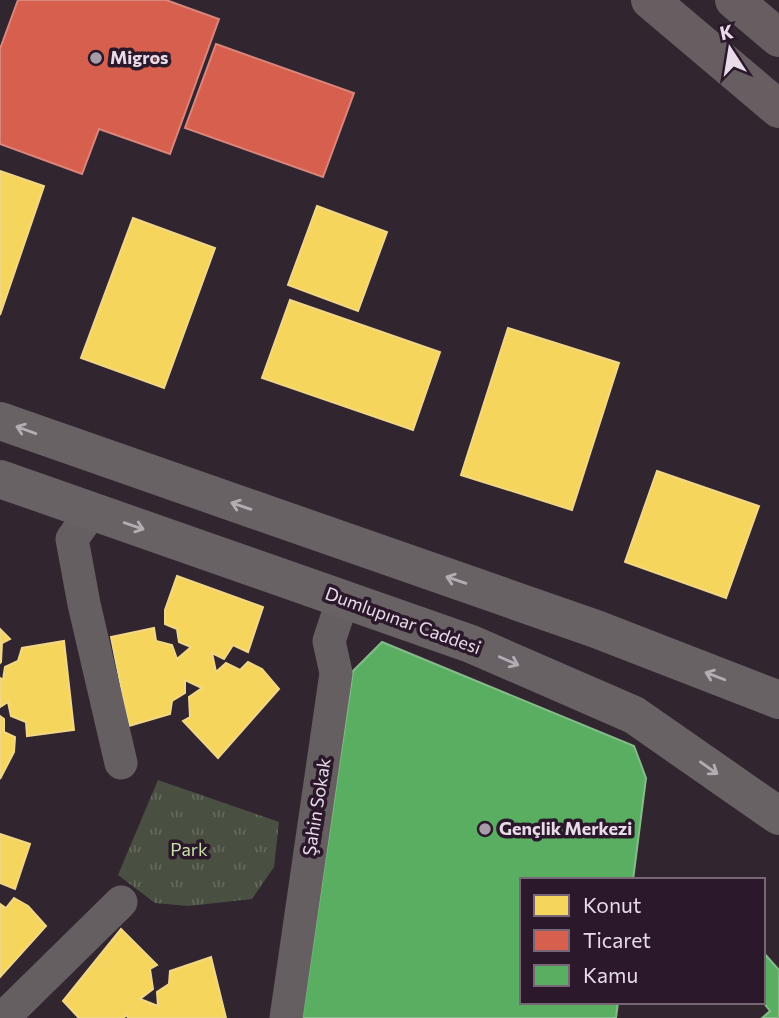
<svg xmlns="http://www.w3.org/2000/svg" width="779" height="1018" font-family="Commissioner,sans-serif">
	<defs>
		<pattern id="park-tufts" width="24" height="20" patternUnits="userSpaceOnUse" patternTransform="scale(1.75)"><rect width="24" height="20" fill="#4a5041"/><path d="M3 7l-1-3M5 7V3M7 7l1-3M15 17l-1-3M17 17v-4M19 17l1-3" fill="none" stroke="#64695c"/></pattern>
	</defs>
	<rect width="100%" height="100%" fill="#312630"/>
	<!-- park -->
	<polygon fill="url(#park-tufts)" points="158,780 279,822 274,867 252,899 188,906 155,903 118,875"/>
	<!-- homes -->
	<g fill="#f6d55c" stroke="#f2d786" stroke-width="2">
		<polygon points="0,171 44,186 0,315"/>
		<polygon points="317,206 387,232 358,311 288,285"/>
		<polygon points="133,218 215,248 164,388 81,358"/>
		<polygon points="290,300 440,352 413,430 262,378"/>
		<polygon points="508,328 619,363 572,510 461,475"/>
		<polygon points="657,471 759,506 726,598 625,562"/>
		<polygon points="177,576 263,607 248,652 233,645 224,659 212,653 216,672 226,663 240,670 248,662 262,669 279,689 218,758 183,721 190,717 189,697 202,688 185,680 185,693 172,701 170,714 129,726 111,637 154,628 156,641 172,645 177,659 191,647 179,642 177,629 165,624 165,610"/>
		<polygon points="0,629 10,639 2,643 1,662 0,663"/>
		<polygon points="64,641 74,730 27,736 26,722 11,716 8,702 0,707 0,678 3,680 5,667 18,661 22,648"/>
		<polygon points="0,716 4,719 4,732 15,737 14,752 0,779"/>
		<polygon points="0,834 30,844 15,889 0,883"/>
		<polygon points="14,898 28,906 46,926 0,977 0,904 6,908"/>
		<polygon points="121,929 157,965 150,969 153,989 140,999 158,1006 157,992 169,984 170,971 211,957 226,1018 128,1018 127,1015 123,1018 79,1018 63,1001"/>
	</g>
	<!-- shops -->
	<g fill="#d6604d" stroke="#db857c" stroke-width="2">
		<polygon points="18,0 166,0 219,19 170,154 99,129 82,174 0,144 0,49"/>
		<polygon points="216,44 354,93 323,177 185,128"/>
	</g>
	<!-- public -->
	<g fill="#5aae61" stroke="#85bc8a" stroke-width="2">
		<polygon points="382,642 634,746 646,778 633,880 522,880 522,1002 618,1002 616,1018 302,1018 353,671"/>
		<polygon points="763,952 779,970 779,1018 762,1018 770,1011 763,1002"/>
	</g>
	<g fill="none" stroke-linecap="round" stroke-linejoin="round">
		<!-- minor -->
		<g stroke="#665f61" stroke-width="33">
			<polyline points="92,511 72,539 84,604 121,763"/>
			<polyline points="3,1018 121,902"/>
			<polyline points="286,1018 336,673 329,641 343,599"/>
		</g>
		<!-- secondary -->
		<g stroke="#696264" stroke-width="38">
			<polyline points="0,421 596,629 779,700"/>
			<polyline points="0,479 471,644 634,715 779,816"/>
		</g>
		<!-- trunk -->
		<g stroke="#675e62" stroke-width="38">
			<polyline points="650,0 779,109"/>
			<polyline points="734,0 779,38"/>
		</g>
	</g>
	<!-- one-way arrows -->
	<defs><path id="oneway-shaft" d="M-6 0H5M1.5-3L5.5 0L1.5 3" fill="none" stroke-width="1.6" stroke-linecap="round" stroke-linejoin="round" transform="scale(1.75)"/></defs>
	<g stroke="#b5abb3">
		<use href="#oneway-shaft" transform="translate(26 430) rotate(-160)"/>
		<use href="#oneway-shaft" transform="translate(241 506) rotate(-161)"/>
		<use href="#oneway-shaft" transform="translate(134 526) rotate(19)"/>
		<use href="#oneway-shaft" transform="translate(456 580) rotate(-161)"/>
		<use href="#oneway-shaft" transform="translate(509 661) rotate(24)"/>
		<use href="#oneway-shaft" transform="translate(715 676) rotate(-159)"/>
		<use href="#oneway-shaft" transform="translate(709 768) rotate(35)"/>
	</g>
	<!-- markers -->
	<g fill="#a89ca8" stroke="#2b182a" stroke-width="2.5">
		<circle cx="96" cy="58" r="7"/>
		<circle cx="485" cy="829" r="7"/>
	</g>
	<g text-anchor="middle" stroke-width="7" stroke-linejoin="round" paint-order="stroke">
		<!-- poi labels -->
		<g font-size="18" font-weight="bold" fill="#e8dce8" stroke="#2b182a" text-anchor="start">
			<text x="110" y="64">Migros</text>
			<text x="499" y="835">Gençlik Merkezi</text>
		</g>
		<!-- street labels -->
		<g font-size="18" fill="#e8dce8" stroke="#2b182a">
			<text transform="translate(403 621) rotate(20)" y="6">Dumlupınar Caddesi</text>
			<text transform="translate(317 807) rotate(-81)" y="6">Şahin Sokak</text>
		</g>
		<!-- park labels -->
		<g font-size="18" fill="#c7e1a9" stroke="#2b182a">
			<text x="189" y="856">Park</text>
		</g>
	</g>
	<!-- legend -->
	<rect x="520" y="878" width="245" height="126" fill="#2b182a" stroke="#776676" stroke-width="2"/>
	<rect x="534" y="895" width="35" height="21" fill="#f6d55c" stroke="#776676" stroke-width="2"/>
	<text x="583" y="913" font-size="21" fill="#e8dce8">Konut</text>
	<rect x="534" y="930" width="35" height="21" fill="#d6604d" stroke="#776676" stroke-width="2"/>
	<text x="583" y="948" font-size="21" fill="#e8dce8">Ticaret</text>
	<rect x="534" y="965" width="35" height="21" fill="#5aae61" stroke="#776676" stroke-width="2"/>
	<text x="583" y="983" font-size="21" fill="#e8dce8">Kamu</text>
	<!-- north arrow -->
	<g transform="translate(730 49) rotate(348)" stroke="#2b182a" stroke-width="5" paint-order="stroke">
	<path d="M0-5L12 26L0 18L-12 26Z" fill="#e8dce8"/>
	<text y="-10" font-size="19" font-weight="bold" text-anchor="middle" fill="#e8dce8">K</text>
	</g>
</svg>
